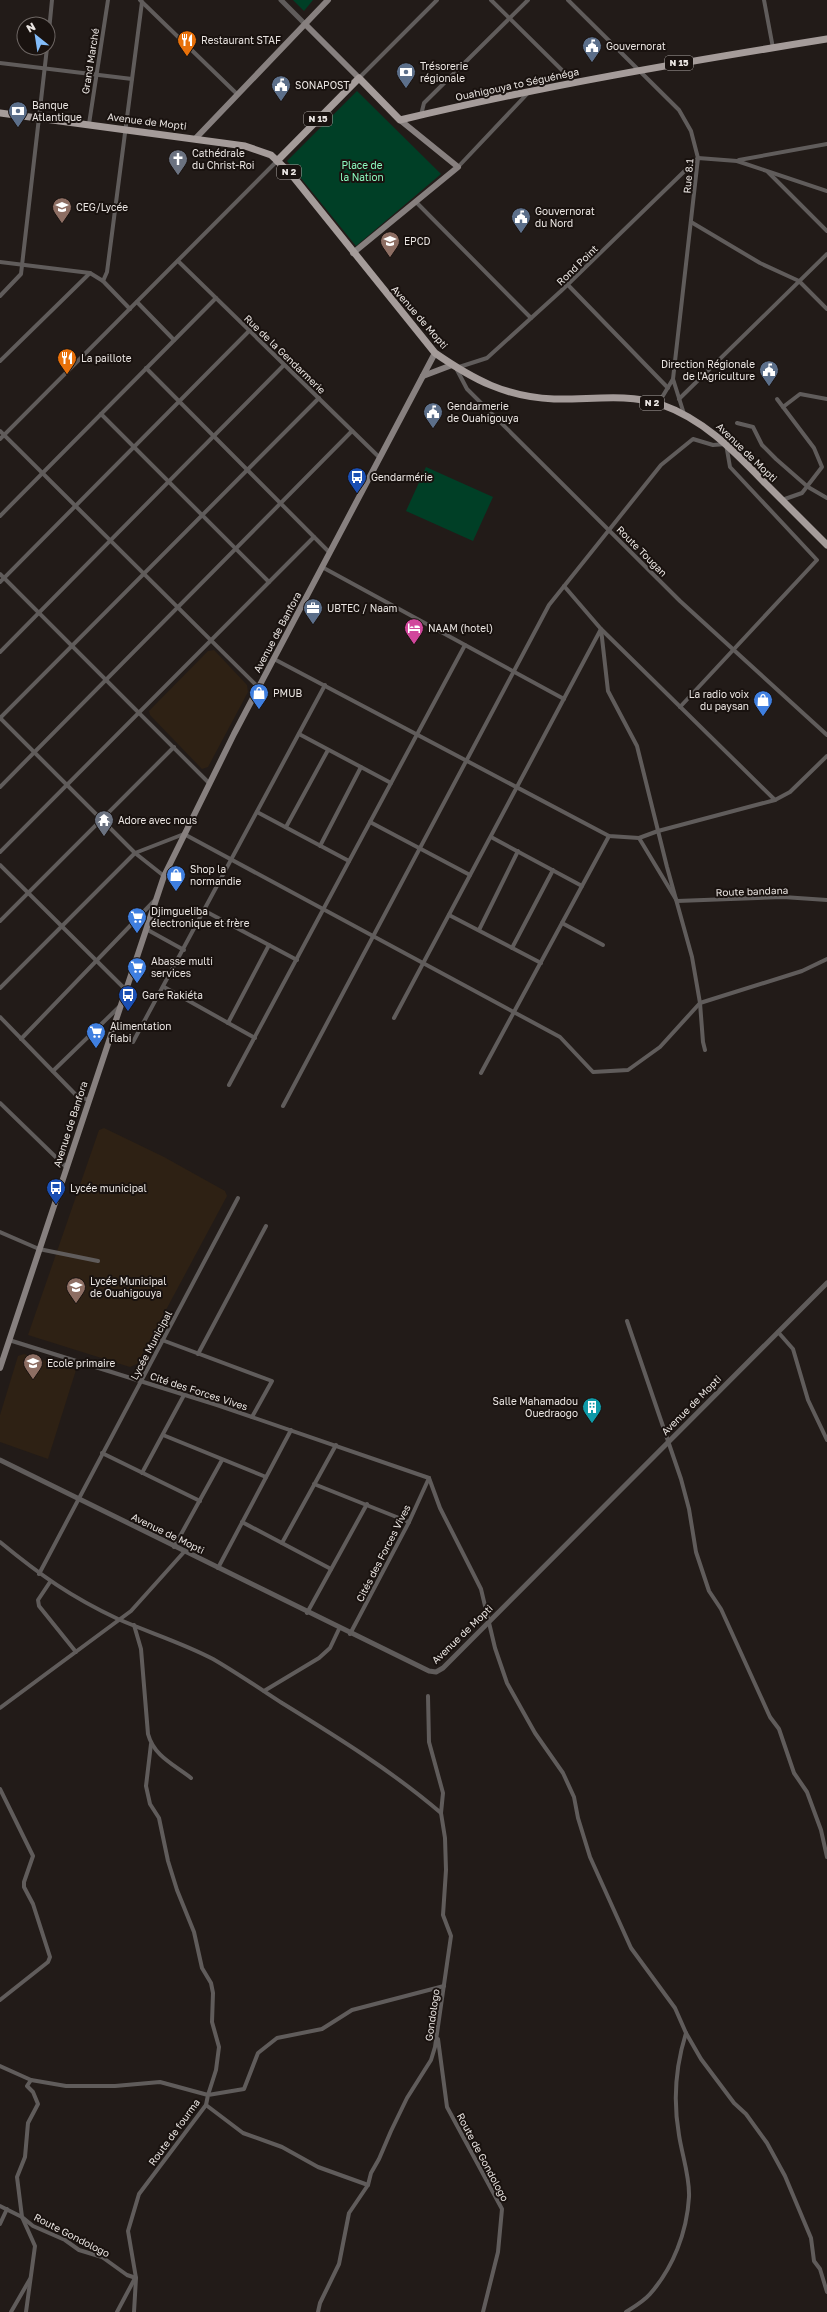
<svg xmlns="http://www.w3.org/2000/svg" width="827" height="2312" font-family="'Golos Text',sans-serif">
	<rect width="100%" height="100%" fill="#221b18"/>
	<!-- education -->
	<g fill="#2e2114">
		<polygon points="214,650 247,685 248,692 208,767 202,769 150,715 149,711 208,651"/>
		<polygon points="104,1128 164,1157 225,1191 227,1196 137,1364 130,1367 28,1335 99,1130"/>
		<polygon points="24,1354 76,1370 48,1459 0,1442 0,1415 18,1356"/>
	</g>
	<!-- green -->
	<g fill="#003f26">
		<polygon points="293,0 313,0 304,11"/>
		<polygon points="357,91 441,174 356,246 287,161"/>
		<polygon points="426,467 493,497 473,541 406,511"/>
	</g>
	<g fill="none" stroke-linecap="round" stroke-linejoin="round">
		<!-- minor -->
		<g stroke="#605c5b" stroke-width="4">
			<polyline points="140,0 237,94"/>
			<polyline points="491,0 574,82"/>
			<polyline points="568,0 679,110 691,131 698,158 673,379"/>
			<polyline points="764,0 773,48"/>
			<polyline points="48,41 52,0"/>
			<polyline points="0,63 132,79"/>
			<polyline points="359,78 437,0"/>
			<polyline points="421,115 424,103 528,0"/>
			<polyline points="89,124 108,0"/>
			<polyline points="739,160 827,144"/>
			<polyline points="458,167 528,93"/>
			<polyline points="768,172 827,231"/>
			<polyline points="827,191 737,161 698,158 561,291 487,358 456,368 467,389 680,601 827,735"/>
			<polyline points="416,202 531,318"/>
			<polyline points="691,222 760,263 799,281 827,309"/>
			<polyline points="178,261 380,458"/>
			<polyline points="0,262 90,273 103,281 130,309"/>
			<polyline points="103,281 107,272 142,2"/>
			<polyline points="568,285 668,388"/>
			<polyline points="0,296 21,274 47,48"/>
			<polyline points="137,302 174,340"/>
			<polyline points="0,361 90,273"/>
			<polyline points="146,368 330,553"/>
			<polyline points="679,399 827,254"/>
			<polyline points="777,399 814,448 822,467 802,493 782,500"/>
			<polyline points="658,404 673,379 684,414"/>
			<polyline points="783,407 800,394 827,399"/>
			<polyline points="101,414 269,582"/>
			<polyline points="737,423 753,427 762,445 776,459 808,487 827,498"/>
			<polyline points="0,431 259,688"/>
			<polyline points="0,439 277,161"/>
			<polyline points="0,516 216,298"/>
			<polyline points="322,567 564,699"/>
			<polyline points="0,574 209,783"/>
			<polyline points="0,582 250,330"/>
			<polyline points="564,586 601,629 775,800"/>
			<polyline points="0,652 284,365"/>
			<polyline points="274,659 609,836 639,838 677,901 783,897 827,900"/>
			<polyline points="0,718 319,398"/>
			<polyline points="0,718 135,853 164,876"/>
			<polyline points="299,734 391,783"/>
			<polyline points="0,787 352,431"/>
			<polyline points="257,812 349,861"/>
			<polyline points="370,822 470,875"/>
			<polyline points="286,827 328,750"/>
			<polyline points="491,837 582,886"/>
			<polyline points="639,838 658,831 775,800 790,792 827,756"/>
			<polyline points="320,846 361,767"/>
			<polyline points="0,852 314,537"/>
			<polyline points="0,865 126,990"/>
			<polyline points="205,911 297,960"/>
			<polyline points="449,915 541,963"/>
			<polyline points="0,921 174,747"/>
			<polyline points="562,923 603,945"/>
			<polyline points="146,929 184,950"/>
			<polyline points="479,930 518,851"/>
			<polyline points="512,948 553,870"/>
			<polyline points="164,987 255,1038"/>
			<polyline points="0,988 135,853 184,834 560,1037 593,1072 628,1070 660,1047 700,1003 802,971 827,959"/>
			<polyline points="0,1017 75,1094 88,1100"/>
			<polyline points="394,1018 601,629 608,691 637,746 667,867 692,957 700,1003 703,1042 705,1050"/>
			<polyline points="228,1023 269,945"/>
			<polyline points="21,1039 154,901"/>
			<polyline points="133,1042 325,685"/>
			<polyline points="53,1071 120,1006"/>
			<polyline points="481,1073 609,836"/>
			<polyline points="229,1085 465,645"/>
			<polyline points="0,1103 66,1167"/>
			<polyline points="283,1106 549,605 661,465 693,439 713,445 726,444 730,467 817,560 680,707"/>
			<polyline points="0,1232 39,1249 98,1261"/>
			<polyline points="627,1321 681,1479 689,1509 696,1552 709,1591 721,1609 770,1717 779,1729 794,1773 807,1792 821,1830 827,1857"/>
			<polyline points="778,1332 793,1349 808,1400 827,1440"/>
			<polyline points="9,1340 217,1405 429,1478"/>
			<polyline points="162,1340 272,1381 252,1417"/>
			<polyline points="198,1354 266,1226"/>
			<polyline points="163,1435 266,1477"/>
			<polyline points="102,1453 200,1501"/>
			<polyline points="142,1473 184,1395"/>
			<polyline points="429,1478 440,1508 481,1589 495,1648 507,1683 535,1733 563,1773 574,1797 578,1818 590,1857 631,1948 675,2008 686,2033 701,2059 734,2103 746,2114 767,2143 785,2176 811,2238 814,2261 820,2269 827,2292"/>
			<polyline points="314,1484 409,1522"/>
			<polyline points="242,1522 331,1569"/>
			<path d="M0 1542C40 1575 71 1597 118 1619 150 1633 183 1643 213 1659 237 1673 259 1688 282 1703 337 1737 392 1771 441 1813"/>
			<polyline points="282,1543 336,1445"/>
			<polyline points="174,1547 222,1460"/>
			<polyline points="218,1568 291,1430"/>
			<polyline points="39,1574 238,1198"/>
			<polyline points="50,1582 38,1600 39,1606 76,1652"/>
			<polyline points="307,1613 367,1504"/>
			<path d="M134 1625 141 1649 148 1734C154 1756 173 1764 191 1778"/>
			<polyline points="350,1634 409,1522 429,1478"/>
			<polyline points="264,1691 319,1658 330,1648 339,1629"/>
			<polyline points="0,1708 131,1611 184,1552"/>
			<polyline points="0,1789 33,1856 24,1882 24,1887 33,1904 50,1957 48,1962 0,2000"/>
			<polyline points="438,2039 447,2107 502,2209 498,2252 483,2312"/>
			<polyline points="0,2066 31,2080 66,2086 115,2086 160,2082 208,2095 216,2070 219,2047 212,2022 213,1993 211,1983 202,1968 194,1932 177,1890 168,1861 159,1818 150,1804 146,1786 151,1744"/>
			<polyline points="206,2105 243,2133 282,2147 318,2167 368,2185"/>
			<polyline points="0,2206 22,2217 33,2226 65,2240 79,2250 102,2257 127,2275 136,2278"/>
			<polyline points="0,2224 7,2209"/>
			<polyline points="11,2312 30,2279"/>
			<polyline points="26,2312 35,2246 22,2217 17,2177 25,2157 28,2123 38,2104 33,2092 27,2086 31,2080"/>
			<polyline points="117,2312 134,2280"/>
			<polyline points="134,2312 136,2278 128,2231 139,2194 206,2105 208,2095 244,2089 258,2053 277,2038 322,2029 352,2010 444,1986"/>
			<polyline points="318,2312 320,2303 339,2264 349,2213 368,2185 371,2173 379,2159 391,2131 407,2098 431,2060 435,2047 451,1936 443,1915 446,1870 445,1838 441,1813 443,1793 429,1742 428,1696"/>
			<path d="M626 2312C634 2307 644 2301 650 2294 673 2268 687 2232 689 2197 690 2177 682 2155 679 2135 673 2101 676 2065 686 2033"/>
		</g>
		<!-- tertiary -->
		<g stroke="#605c5b" stroke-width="5">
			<polyline points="281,0 305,24"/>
			<polyline points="0,1460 429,1671 436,1672 443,1668 827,1283"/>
		</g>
		<!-- secondary -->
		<g stroke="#87807f" stroke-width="6">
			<polyline points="305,24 359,78"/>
			<polyline points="196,138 328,0"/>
			<polyline points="353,253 458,167 400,120"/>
			<polyline points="423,376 452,365"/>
			<polyline points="0,1368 164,876 234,734 435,353"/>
		</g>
		<!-- primary -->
		<g stroke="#a59c9a" stroke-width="7">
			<path d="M0 113 245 146 271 155 291 174 435 353C474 380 506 397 554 399 589 400 626 393 660 404 703 419 732 449 763 481 784 502 806 524 827 545"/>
			<path d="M277 161 359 78 400 120C542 86 684 62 827 39"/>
		</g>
	</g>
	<!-- icons -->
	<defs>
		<symbol id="restaurant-pin" viewBox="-11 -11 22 30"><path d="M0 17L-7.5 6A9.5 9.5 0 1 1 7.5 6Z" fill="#e8710a" stroke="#19120f"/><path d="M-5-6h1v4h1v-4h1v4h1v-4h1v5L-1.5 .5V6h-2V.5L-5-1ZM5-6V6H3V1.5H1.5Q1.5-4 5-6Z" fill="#fff"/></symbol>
		<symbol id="civic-pin" viewBox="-11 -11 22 30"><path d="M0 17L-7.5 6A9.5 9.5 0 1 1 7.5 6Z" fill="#5c6f8a" stroke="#19120f"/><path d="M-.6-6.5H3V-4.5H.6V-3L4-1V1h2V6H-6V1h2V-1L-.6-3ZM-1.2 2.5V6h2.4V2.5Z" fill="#fff"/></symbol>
		<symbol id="bank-pin" viewBox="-11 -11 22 30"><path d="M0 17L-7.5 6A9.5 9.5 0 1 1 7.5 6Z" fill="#5c6f8a" stroke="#19120f"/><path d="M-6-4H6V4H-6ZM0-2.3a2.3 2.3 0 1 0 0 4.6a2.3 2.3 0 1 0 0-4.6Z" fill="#fff"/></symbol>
		<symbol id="church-pin" viewBox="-11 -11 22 30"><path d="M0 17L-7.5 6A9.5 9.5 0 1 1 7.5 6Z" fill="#6b7280" stroke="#19120f"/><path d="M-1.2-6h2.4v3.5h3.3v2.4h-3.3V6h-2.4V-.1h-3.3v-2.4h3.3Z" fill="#fff"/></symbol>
		<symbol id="school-pin" viewBox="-11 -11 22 30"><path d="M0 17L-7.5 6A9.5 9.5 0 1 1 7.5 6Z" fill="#8d6e63" stroke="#19120f"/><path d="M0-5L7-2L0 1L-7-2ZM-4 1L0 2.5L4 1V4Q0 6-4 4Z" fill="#fff"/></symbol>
		<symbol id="bus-pin" viewBox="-11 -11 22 30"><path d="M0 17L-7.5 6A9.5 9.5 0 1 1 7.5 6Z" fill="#1a4fb4" stroke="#19120f"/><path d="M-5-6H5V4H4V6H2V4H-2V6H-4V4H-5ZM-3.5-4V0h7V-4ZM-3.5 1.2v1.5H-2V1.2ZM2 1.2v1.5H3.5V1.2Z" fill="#fff"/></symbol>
		<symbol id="office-pin" viewBox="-11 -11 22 30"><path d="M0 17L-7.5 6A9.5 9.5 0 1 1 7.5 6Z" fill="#5c6f8a" stroke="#19120f"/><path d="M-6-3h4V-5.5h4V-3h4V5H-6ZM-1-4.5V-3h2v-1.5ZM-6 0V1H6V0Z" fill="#fff"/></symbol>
		<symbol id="hotel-pin" viewBox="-11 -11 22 30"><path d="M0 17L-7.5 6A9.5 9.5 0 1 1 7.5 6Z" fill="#d1479c" stroke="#19120f"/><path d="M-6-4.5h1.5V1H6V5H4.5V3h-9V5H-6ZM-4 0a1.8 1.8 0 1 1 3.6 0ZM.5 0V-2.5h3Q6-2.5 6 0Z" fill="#fff"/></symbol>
		<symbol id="shop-pin" viewBox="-11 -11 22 30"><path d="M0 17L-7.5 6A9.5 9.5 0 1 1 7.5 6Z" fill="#3f7fe0" stroke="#19120f"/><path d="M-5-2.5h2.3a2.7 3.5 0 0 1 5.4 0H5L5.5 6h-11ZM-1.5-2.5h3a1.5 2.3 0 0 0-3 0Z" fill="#fff"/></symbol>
		<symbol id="temple-pin" viewBox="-11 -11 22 30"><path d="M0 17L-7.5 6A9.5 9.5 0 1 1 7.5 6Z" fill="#6b7280" stroke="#19120f"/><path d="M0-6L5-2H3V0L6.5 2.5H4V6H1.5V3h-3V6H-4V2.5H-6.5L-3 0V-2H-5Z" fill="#fff"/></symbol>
		<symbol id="supermarket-pin" viewBox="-11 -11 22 30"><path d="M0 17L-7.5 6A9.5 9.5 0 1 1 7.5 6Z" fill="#3f7fe0" stroke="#19120f"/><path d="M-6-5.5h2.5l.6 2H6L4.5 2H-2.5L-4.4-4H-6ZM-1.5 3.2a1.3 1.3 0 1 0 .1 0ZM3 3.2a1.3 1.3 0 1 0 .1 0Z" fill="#fff"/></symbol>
		<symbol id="building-pin" viewBox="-11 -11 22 30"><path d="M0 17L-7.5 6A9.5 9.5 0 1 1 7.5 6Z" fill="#0f9aa8" stroke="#19120f"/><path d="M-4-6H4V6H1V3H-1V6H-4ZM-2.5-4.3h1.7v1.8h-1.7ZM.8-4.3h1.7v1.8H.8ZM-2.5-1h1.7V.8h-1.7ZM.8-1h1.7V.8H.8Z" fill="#fff"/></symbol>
	</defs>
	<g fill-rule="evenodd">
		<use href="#restaurant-pin" x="176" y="29" width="22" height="30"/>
		<use href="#civic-pin" x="581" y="35" width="22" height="30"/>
		<use href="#bank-pin" x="395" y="61" width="22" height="30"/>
		<use href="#civic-pin" x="270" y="74" width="22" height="30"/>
		<use href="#bank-pin" x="7" y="100" width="22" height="30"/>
		<use href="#church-pin" x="167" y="148" width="22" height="30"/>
		<use href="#school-pin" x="51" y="196" width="22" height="30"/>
		<use href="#civic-pin" x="510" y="206" width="22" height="30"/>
		<use href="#school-pin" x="379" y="230" width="22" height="30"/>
		<use href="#restaurant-pin" x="56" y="347" width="22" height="30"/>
		<use href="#civic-pin" x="758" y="359" width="22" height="30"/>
		<use href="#civic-pin" x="422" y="401" width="22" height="30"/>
		<use href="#bus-pin" x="346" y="466" width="22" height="30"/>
		<use href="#office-pin" x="302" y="597" width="22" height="30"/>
		<use href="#hotel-pin" x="403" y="617" width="22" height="30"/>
		<use href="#shop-pin" x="248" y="682" width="22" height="30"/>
		<use href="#shop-pin" x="752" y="689" width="22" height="30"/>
		<use href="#temple-pin" x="93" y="809" width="22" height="30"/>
		<use href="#shop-pin" x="165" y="864" width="22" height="30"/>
		<use href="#supermarket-pin" x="126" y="906" width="22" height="30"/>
		<use href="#supermarket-pin" x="126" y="956" width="22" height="30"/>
		<use href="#bus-pin" x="117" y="984" width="22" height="30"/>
		<use href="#supermarket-pin" x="85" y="1021" width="22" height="30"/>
		<use href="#bus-pin" x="45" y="1177" width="22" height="30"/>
		<use href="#school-pin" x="65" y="1276" width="22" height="30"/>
		<use href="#school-pin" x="22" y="1352" width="22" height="30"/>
		<use href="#building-pin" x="581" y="1396" width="22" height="30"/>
	</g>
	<g text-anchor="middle" stroke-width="4" stroke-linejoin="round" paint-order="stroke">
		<!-- shield labels -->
		<g fill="#19120f" stroke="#aba6a3" stroke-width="1">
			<rect x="665" y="56" width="28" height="14" rx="3"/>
			<rect x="304" y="112" width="28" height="14" rx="3"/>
			<rect x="277" y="165" width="24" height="14" rx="3"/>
			<rect x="640" y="396" width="24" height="14" rx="3"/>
		</g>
		<g font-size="9" font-weight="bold" fill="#eae5e2">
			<text x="679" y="66">N 15</text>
			<text x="318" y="122">N 15</text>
			<text x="289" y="175">N 2</text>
			<text x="652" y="406">N 2</text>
		</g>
		<!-- poi labels -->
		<g font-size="10" fill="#eae5e2" stroke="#19120f" text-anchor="start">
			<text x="201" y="44">Restaurant STAF</text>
			<text x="606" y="50">Gouvernorat</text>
			<text x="420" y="70">Trésorerie<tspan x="420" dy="12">régionale</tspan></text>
			<text x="295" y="89">SONAPOST</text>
			<text x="32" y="109">Banque<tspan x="32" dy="12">Atlantique</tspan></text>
			<text x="192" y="157">Cathédrale<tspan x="192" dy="12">du Christ-Roi</tspan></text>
			<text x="76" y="211">CEG/Lycée</text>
			<text x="535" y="215">Gouvernorat<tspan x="535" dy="12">du Nord</tspan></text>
			<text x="404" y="245">EPCD</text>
			<text x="81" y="362">La paillote</text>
			<text x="755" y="368" text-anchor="end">Direction Régionale<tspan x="755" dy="12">de l'Agriculture</tspan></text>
			<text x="447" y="410">Gendarmerie<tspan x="447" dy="12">de Ouahigouya</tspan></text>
			<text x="371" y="481">Gendarmérie</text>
			<text x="327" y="612">UBTEC / Naam</text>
			<text x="428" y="632">NAAM (hotel)</text>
			<text x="273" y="697">PMUB</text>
			<text x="749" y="698" text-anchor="end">La radio voix<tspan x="749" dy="12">du paysan</tspan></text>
			<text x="118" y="824">Adore avec nous</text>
			<text x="190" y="873">Shop la<tspan x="190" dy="12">normandie</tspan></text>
			<text x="151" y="915">Djimgueliba<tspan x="151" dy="12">électronique et frère</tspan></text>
			<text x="151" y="965">Abasse multi<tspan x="151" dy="12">services</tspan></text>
			<text x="142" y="999">Gare Rakiéta</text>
			<text x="110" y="1030">Alimentation<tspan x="110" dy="12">flabi</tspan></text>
			<text x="70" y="1192">Lycée municipal</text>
			<text x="90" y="1285">Lycée Municipal<tspan x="90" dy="12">de Ouahigouya</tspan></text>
			<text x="47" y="1367">Ecole primaire</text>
			<text x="578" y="1405" text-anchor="end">Salle Mahamadou<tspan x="578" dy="12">Ouedraogo</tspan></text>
		</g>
		<!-- street labels -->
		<g font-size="10" fill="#eae5e2" stroke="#19120f">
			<text transform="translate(90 61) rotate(-81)" y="4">Grand Marché</text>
			<text transform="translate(517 84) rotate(-12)" y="4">Ouahigouya to Séguénéga</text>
			<text transform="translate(147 121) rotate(7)" y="4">Avenue de Mopti</text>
			<text transform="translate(688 176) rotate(-85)" y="4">Rue 8.1</text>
			<text transform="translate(577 265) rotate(-44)" y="4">Rond Point</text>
			<text transform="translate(420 317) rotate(49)" y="4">Avenue de Mopti</text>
			<text transform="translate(285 354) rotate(44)" y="4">Rue de la Gendarmerie</text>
			<text transform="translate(747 452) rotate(44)" y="4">Avenue de Mopti</text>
			<text transform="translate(642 551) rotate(45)" y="4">Route Tougan</text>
			<text transform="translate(277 632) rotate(-62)" y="4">Avenue de Banfora</text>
			<text transform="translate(752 891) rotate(-2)" y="4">Route bandana</text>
			<text transform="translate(70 1124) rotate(-72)" y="4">Avenue de Banfora</text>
			<text transform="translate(151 1345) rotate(-62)" y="4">Lycée Municipal</text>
			<text transform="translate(199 1391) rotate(18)" y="4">Cité des Forces Vives</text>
			<text transform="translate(691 1405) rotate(-45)" y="4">Avenue de Mopti</text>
			<text transform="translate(168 1533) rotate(26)" y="4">Avenue de Mopti</text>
			<text transform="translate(383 1553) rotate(-63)" y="4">Cités des Forces Vives</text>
			<text transform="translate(462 1634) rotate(-44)" y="4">Avenue de Mopti</text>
			<text transform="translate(432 2015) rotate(-82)" y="4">Gondologo</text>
			<text transform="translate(174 2132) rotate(-54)" y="4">Route de fourma</text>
			<text transform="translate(483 2157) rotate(62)" y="4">Route de Gondologo</text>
			<text transform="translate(72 2235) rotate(27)" y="4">Route Gondologo</text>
		</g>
		<!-- park labels -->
		<g font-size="10" fill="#8cfac0" stroke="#19120f">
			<text x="362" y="169">Place de<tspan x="362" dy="12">la Nation</tspan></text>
		</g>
	</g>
	<!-- north arrow -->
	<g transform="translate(36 36) rotate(330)"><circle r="19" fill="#19120f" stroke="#6d6663"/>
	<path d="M0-3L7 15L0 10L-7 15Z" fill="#82bcfa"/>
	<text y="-6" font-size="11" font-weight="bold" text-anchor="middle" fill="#eae5e2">N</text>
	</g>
</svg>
